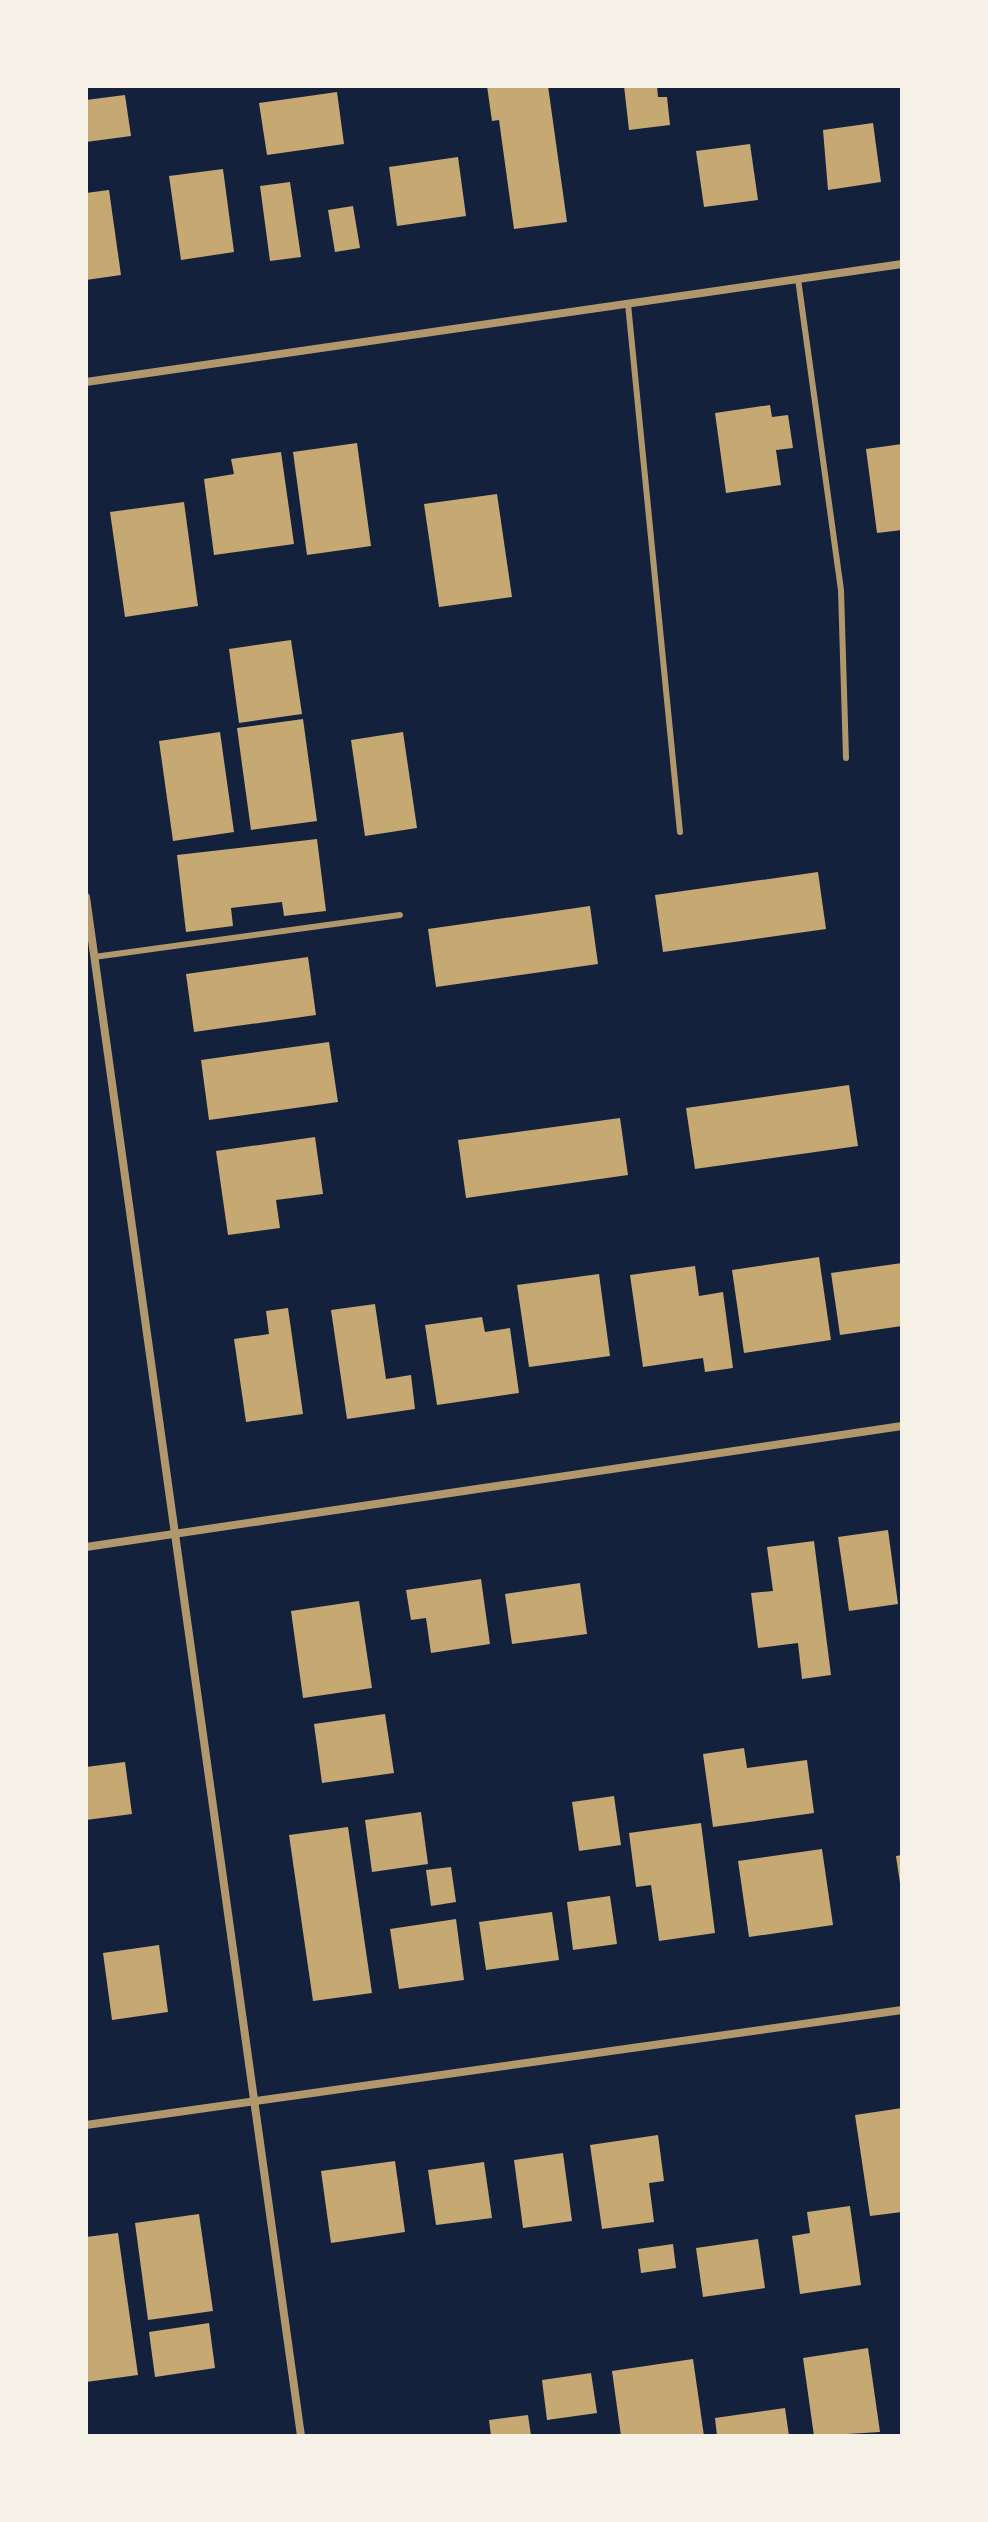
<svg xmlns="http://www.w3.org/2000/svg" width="988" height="2522" font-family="Raleway,sans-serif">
	<rect width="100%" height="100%" fill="#14213d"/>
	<!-- building -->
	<g fill="#c6a872">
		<polygon points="487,86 548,86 567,222 514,229 499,120 492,121"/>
		<polygon points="624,86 657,86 658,97 667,97 670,125 629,130"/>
		<polygon points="337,92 344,144 267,155 259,103"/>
		<polygon points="125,95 131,136 86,142 86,100"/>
		<polygon points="873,123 881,182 828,190 823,130"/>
		<polygon points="750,144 758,200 704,207 696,151"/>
		<polygon points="458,157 466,216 397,226 389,167"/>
		<polygon points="223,169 234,252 181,260 169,176"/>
		<polygon points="290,182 301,257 270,261 260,186"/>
		<polygon points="109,190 121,275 86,280 86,193"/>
		<polygon points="353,206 360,248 335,252 328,210"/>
		<polygon points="770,405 772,417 788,415 793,448 776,450 781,485 726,493 715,413"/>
		<polygon points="357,443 371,546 307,555 293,452"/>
		<polygon points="902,444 902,530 877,533 866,449"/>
		<polygon points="281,452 294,544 214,555 204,479 234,474 231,459"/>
		<polygon points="497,494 512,597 439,607 424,504"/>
		<polygon points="184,502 198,606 125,617 110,512"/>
		<polygon points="291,640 302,714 239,723 229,649"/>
		<polygon points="303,719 317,821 251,830 237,728"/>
		<polygon points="220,732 234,832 173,841 159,741"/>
		<polygon points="403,732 417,828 365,836 351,740"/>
		<polygon points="317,839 326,911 284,916 282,902 231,908 233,926 186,932 177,855"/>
		<polygon points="818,872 826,929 663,952 655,895"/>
		<polygon points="590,906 598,964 436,987 428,929"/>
		<polygon points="308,957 316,1015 194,1032 186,974"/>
		<polygon points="329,1042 338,1102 209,1120 201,1060"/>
		<polygon points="849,1085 858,1146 695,1169 686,1108"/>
		<polygon points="620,1118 628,1175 466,1198 458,1140"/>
		<polygon points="315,1137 323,1194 276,1200 280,1228 228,1235 216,1151"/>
		<polygon points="819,1257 831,1340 744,1353 732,1270"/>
		<polygon points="902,1263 902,1326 840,1335 831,1273"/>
		<polygon points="695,1266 699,1296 723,1292 733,1368 705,1372 703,1358 643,1367 630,1275"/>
		<polygon points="599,1274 610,1356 529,1367 517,1285"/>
		<polygon points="375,1304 386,1379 411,1375 415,1409 347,1419 331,1310"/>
		<polygon points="288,1308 303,1414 246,1422 234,1339 269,1334 266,1311"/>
		<polygon points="482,1317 485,1332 510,1328 519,1393 437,1405 425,1325"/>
		<polygon points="888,1530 898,1604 849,1611 838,1537"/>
		<polygon points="814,1541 831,1675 802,1679 798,1643 758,1648 751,1593 773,1591 767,1547"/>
		<polygon points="481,1579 490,1644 431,1653 426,1618 411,1620 406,1590"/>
		<polygon points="580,1583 587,1634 512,1644 505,1594"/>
		<polygon points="359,1601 372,1688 303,1698 291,1611"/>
		<polygon points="385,1714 394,1773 322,1783 314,1724"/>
		<polygon points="744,1748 747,1768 807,1760 814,1813 713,1827 703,1754"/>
		<polygon points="125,1762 132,1814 86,1820 86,1767"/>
		<polygon points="614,1796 621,1845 579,1851 572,1802"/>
		<polygon points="421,1812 428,1864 372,1872 365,1820"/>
		<polygon points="701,1823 715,1933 659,1941 651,1885 636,1887 629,1833"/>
		<polygon points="348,1827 372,1993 313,2001 289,1835"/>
		<polygon points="822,1849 833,1925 749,1937 738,1861"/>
		<polygon points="902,1855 902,1883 900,1883 896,1856"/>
		<polygon points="451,1867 456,1902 431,1906 426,1870"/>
		<polygon points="610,1896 617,1944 573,1950 567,1902"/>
		<polygon points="552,1912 559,1960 486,1970 479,1922"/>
		<polygon points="456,1919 464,1980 399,1989 390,1929"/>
		<polygon points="159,1945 168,2012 112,2020 103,1953"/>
		<polygon points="902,2108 902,2212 870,2216 855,2115"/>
		<polygon points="658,2135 664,2181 649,2183 654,2222 602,2229 590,2145"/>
		<polygon points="563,2153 572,2221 523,2228 514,2160"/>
		<polygon points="395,2161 405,2232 331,2243 321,2171"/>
		<polygon points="484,2162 492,2218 436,2225 428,2170"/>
		<polygon points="850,2206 861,2285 800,2294 792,2236 810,2233 807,2212"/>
		<polygon points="199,2214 213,2311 148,2320 135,2223"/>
		<polygon points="118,2233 138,2375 86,2382 86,2237"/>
		<polygon points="758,2239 765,2288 703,2297 696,2248"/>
		<polygon points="673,2244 676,2268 641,2273 638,2249"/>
		<polygon points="209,2323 215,2368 155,2377 149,2332"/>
		<polygon points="868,2348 880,2432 814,2436 803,2358"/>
		<polygon points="693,2359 704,2436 621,2436 612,2371"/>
		<polygon points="591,2373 597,2413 547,2420 542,2380"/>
		<polygon points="785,2408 789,2436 717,2436 715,2418"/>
		<polygon points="528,2415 531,2436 491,2436 489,2420"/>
	</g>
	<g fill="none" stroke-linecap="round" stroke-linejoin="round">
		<!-- service -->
		<g stroke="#b1986c" stroke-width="6">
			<polyline points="798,279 841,590 846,758"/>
			<polyline points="628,304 680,832"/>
			<polyline points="94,957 400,915"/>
		</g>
		<!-- minor -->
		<g stroke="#b1986c" stroke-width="8">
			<polyline points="86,382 902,264"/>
			<polyline points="86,897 301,2436"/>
			<polyline points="86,1547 902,1426"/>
			<polyline points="86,2125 902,2010"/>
		</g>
	</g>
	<!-- border -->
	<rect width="988" height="2522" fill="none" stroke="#f6f1e7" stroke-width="176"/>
</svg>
